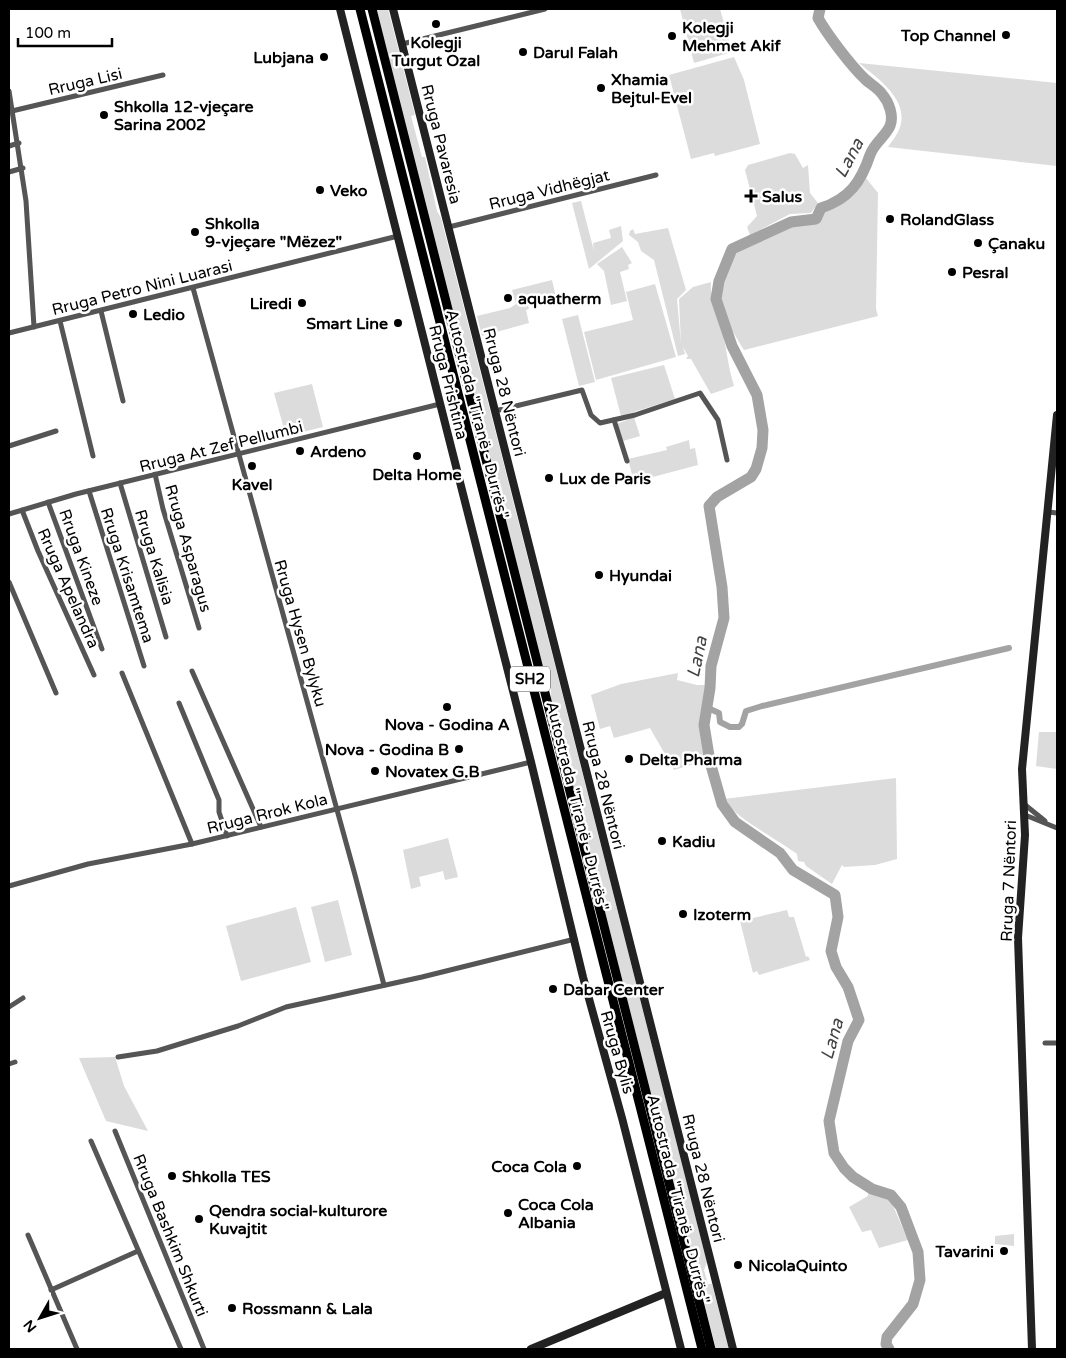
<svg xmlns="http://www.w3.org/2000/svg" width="1066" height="1358" font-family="'Varela Round',sans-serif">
	<rect width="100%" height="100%" fill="#fff"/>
	<!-- green -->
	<g fill="#dcdcdc">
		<polygon points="375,9 388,9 415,115 411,116 422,157 425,157 437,211 441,218 707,1262 704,1270 708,1284 712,1284 729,1349 716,1349 551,701 551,691 540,657"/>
		<polygon points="680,9 720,9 732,52 694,63"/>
		<polygon points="734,57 744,80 760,144 715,156 714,153 691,159 669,75"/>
		<path d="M859 63 1057 83V166L888 147C892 141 898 134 900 127 909 99 877 78 859 63Z"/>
		<polygon points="790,153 795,154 803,168 808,165 810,193 818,203 811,213 790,214 750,235 747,227 757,216 745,170 748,165"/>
		<path d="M866 178 878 193 876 309 878 316 744 350C735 335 722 315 720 297 719 284 725 259 736 250 741 246 748 244 753 242 778 231 789 225 816 222L823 211 850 196Z"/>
		<polygon points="581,201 594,251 593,243 611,238 609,230 621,226 623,241 589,269 572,203"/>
		<path d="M668 228 686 290 677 299 681 344 679 299 693 287 711 282C709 300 719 310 722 327 726 347 728 366 734 386L711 394 691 359H686L688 356 683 347 685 354 678 356 654 260 641 251 638 242 629 235 630 231 633 229 635 234Z"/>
		<polygon points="622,247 632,263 628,265 629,269 620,272 627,301 611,305 604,271 597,264"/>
		<polygon points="552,280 556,297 528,305 529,309 526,310 529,323 482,336 477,316 510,308 516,304 512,290"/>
		<polygon points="655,284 676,357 596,380 584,332 633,320 626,292"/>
		<polygon points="578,315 595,382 579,386 562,319"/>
		<polygon points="664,365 675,399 621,416 611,378"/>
		<polygon points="312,384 323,427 286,436 274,393"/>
		<polygon points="634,417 640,436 623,441 617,424"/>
		<polygon points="689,440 690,449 695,448 698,465 634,482 628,459 667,450 666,447"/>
		<polygon points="678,673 677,680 697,685 708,685 701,724 707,760 674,770 650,728 614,738 610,726 600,729 591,695 621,684"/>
		<polygon points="1039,732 1057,732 1057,769 1036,766"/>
		<path d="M896 778 897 859 875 865 844 867 842 865 832 884 806 866 804 862 798 861 797 854C778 839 734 818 724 799Z"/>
		<polygon points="448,838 458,877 445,880 443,871 419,877 421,886 411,889 403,850"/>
		<polygon points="338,900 352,955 325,962 311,907"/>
		<polygon points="296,907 311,962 241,981 226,926"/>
		<polygon points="787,910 789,917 794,917 806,957 808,956 810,960 759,975 757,971 753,973 740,921"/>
		<polygon points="115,1057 124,1086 148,1131 106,1121 79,1058"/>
		<polygon points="868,1193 890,1199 908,1240 879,1248 871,1230 862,1232 849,1207 868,1196"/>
		<polygon points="1014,1234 1014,1246 995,1244 995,1236"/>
	</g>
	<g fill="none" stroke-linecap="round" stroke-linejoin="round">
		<!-- canal -->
		<polyline stroke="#a3a3a3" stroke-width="6" points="708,708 719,713 720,722 730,727 739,727 742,724 746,711 762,706 1009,648"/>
		<!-- river -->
		<path stroke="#a3a3a3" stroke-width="11" d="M820 9 818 18C827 34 851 66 865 79 870 84 878 88 882 94 889 102 894 116 890 126 885 137 874 143 870 155 861 182 849 199 821 208L816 219 791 222 732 249 719 281 716 299 732 346 757 395 763 430 762 448 756 469 751 477 717 497 709 506 722 587 724 618 711 666 710 688 704 725 710 762 722 804 735 822 780 853 793 870 835 895 838 917 831 951 836 967 848 987 859 1020 848 1041 829 1121 834 1153 844 1168 853 1177 872 1189 891 1195 901 1207 918 1252 920 1280 913 1304 887 1337 886 1344 889 1349"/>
		<!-- street -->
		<g stroke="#555" stroke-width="5">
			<polyline points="402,44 545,9"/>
			<polyline points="9,91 26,201 34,327"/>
			<polyline points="12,111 163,75"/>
			<polyline points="9,146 19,143"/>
			<polyline points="9,172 23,168"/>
			<polyline points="449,227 656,175"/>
			<polyline points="193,288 355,875 384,985"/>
			<polyline points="101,311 123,401"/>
			<polyline points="60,321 93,456"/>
			<polyline points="9,333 398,236"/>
			<polyline points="495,411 582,390 591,415 600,423 635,415 700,393 718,420 727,460"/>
			<polyline points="614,420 627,461"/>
			<polyline points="9,446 56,431"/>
			<polyline points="155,474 163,509 199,628"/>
			<polyline points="120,483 166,637"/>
			<polyline points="89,491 144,666"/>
			<polyline points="48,502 102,649"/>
			<polyline points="22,510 38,551 94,675"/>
			<polyline points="1048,512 1057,513"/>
			<polyline points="9,514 76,494 440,404"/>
			<polyline points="9,582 56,693"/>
			<polyline points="192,671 261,827"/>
			<polyline points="122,673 192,844"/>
			<polyline points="179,703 219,800 219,812 227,836"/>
			<polyline points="1024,804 1045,821"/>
			<polyline points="1025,815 1057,828"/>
			<polyline points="9,886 88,864 192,844 531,762"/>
			<polyline points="9,1007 23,998"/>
			<polyline points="1045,1043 1057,1043"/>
			<polyline points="118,1057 157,1051 238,1026 286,1007 422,977 575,939"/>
			<polyline points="9,1064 15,1062"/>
			<polyline points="115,1131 204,1349"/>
			<polyline points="91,1141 181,1349"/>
			<polyline points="28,1235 77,1349"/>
			<polyline points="51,1290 138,1251"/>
		</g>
		<!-- secondary -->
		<g stroke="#222" stroke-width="8">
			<polyline points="340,9 531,762 583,977 622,1118 681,1349"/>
			<polyline points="393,9 733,1349"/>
			<polyline points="531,1349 666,1293"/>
			<polyline points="1032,1349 1018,938 1025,835 1022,769 1057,415"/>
		</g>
		<!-- highway -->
		<g stroke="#000" stroke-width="9">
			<polyline points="360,9 702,1349"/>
			<polyline points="372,9 711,1349"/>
		</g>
	</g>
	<!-- markers -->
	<g fill="#000" stroke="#fff" stroke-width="2">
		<circle cx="436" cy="24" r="5"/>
		<circle cx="1006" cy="35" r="5"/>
		<circle cx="672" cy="36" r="5"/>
		<circle cx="523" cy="52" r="5"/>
		<circle cx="324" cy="57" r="5"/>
		<circle cx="601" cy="88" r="5"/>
		<circle cx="104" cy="115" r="5"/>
		<circle cx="320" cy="190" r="5"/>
		<path d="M748.5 188.5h5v5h5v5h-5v5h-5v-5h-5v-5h5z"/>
		<circle cx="890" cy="219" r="5"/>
		<circle cx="195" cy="232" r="5"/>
		<circle cx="978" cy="243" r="5"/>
		<circle cx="952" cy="272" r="5"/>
		<circle cx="508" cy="298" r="5"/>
		<circle cx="302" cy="303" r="5"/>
		<circle cx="133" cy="314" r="5"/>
		<circle cx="398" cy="323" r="5"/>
		<circle cx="300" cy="451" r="5"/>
		<circle cx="417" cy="456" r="5"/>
		<circle cx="252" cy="466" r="5"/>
		<circle cx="549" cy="478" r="5"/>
		<circle cx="599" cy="575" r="5"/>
		<circle cx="447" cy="707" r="5"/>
		<circle cx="459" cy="749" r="5"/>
		<circle cx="629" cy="759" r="5"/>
		<circle cx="375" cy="771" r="5"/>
		<circle cx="662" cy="841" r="5"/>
		<circle cx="683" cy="914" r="5"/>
		<circle cx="553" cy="989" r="5"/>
		<circle cx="577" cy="1166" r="5"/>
		<circle cx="172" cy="1176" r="5"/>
		<circle cx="508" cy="1213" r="5"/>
		<circle cx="199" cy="1219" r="5"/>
		<circle cx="1004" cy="1251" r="5"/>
		<circle cx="738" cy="1265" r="5"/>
		<circle cx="232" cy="1308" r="5"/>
	</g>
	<g text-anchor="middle" stroke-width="5" stroke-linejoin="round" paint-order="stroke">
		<!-- shield labels -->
		<rect fill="#fff" stroke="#4c4c4c" stroke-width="1" x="510" y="666.5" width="40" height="25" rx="4"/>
		<g font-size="15" font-weight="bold" fill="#000">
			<text x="530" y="684">SH2</text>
		</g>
		<!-- poi labels -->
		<g font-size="16" font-weight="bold" fill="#000" stroke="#fff" text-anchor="start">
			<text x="682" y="33">Kolegji<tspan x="682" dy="18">Mehmet Akif</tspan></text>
			<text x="996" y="41" text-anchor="end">Top Channel</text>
			<text x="436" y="48" text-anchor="middle">Kolegji<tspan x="436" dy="18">Turgut Ozal</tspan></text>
			<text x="533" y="58">Darul Falah</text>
			<text x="314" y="63" text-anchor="end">Lubjana</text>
			<text x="611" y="85">Xhamia<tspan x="611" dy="18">Bejtul-Evel</tspan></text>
			<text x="114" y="112">Shkolla 12-vjeçare<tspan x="114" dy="18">Sarina 2002</tspan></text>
			<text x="330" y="196">Veko</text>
			<text x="762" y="202">Salus</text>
			<text x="900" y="225">RolandGlass</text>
			<text x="205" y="229">Shkolla<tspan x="205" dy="18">9-vjeçare "Mëzez"</tspan></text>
			<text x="988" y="249">Çanaku</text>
			<text x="962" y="278">Pesral</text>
			<text x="518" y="304">aquatherm</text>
			<text x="292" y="309" text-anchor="end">Liredi</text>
			<text x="143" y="320">Ledio</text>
			<text x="388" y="329" text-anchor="end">Smart Line</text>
			<text x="310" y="457">Ardeno</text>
			<text x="417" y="480" text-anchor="middle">Delta Home</text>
			<text x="559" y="484">Lux de Paris</text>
			<text x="252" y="490" text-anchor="middle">Kavel</text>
			<text x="609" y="581">Hyundai</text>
			<text x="447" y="730" text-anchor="middle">Nova - Godina A</text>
			<text x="449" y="755" text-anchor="end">Nova - Godina B</text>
			<text x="639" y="765">Delta Pharma</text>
			<text x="385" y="777">Novatex G.B</text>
			<text x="672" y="847">Kadiu</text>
			<text x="693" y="920">Izoterm</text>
			<text x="563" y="995">Dabar Center</text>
			<text x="567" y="1172" text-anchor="end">Coca Cola</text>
			<text x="182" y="1182">Shkolla TES</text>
			<text x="518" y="1210">Coca Cola<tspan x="518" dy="18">Albania</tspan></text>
			<text x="209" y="1216">Qendra social-kulturore<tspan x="209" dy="18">Kuvajtit</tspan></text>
			<text x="994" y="1257" text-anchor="end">Tavarini</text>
			<text x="748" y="1271">NicolaQuinto</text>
			<text x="242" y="1314">Rossmann &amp; Lala</text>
		</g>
		<!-- street labels -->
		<g font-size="16" fill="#000" stroke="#fff">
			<text transform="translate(85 81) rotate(-13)" y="6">Rruga Lisi</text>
			<text transform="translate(442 144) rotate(76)" y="6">Rruga Pavaresia</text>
			<text transform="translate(549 189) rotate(-14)" y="6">Rruga Vidhëgjat</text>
			<text transform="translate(142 287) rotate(-14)" y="6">Rruga Petro Nini Luarasi</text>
			<text transform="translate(449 382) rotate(76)" y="6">Rruga Prishtina</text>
			<text transform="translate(505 392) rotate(76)" y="6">Rruga 28 Nëntori</text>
			<text transform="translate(478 414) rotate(76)" y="6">Autostrada "Tiranë - Durrës"</text>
			<text transform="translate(221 446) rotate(-14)" y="6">Rruga At Zef Pellumbi</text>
			<text transform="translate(189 548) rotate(74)" y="6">Rruga Asparagus</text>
			<text transform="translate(82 557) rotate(70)" y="6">Rruga Kineze</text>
			<text transform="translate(155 557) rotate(73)" y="6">Rruga Kalisia</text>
			<text transform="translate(128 575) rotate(72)" y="6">Rruga Krisamtema</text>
			<text transform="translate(69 588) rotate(66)" y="6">Rruga Apelandra</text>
			<text transform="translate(301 633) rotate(74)" y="6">Rruga Hysen Bylyku</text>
			<text transform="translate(604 785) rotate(76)" y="6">Rruga 28 Nëntori</text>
			<text transform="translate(578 806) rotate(76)" y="6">Autostrada "Tiranë - Durrës"</text>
			<text transform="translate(267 813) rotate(-14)" y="6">Rruga Rrok Kola</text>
			<text transform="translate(1008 881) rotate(-88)" y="6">Rruga 7 Nëntori</text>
			<text transform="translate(618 1052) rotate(74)" y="6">Rruga Bylis</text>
			<text transform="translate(704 1178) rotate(76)" y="6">Rruga 28 Nëntori</text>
			<text transform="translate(679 1199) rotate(76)" y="6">Autostrada "Tiranë - Durrës"</text>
			<text transform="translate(171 1235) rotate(68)" y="6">Rruga Bashkim Shkurti</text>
		</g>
		<!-- water labels -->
		<g font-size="18" font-style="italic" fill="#444" stroke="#fff">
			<text transform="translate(849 158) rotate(-62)" y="6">Lana</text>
			<text transform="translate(697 657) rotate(-78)" y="6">Lana</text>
			<text transform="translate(832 1039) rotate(-74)" y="6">Lana</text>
		</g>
	</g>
	<!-- border -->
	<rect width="1066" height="1358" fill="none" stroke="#000000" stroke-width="20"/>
	<!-- north arrow -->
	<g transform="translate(40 1318) rotate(231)" stroke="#ffffff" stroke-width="4" paint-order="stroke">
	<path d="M0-4L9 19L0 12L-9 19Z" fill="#000000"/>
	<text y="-8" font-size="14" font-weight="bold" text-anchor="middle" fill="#000000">N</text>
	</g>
	<!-- scale -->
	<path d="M18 38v8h94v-8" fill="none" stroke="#000000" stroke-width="2.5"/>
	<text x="25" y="38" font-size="15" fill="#000000" stroke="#ffffff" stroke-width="4" paint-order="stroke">100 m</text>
</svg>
